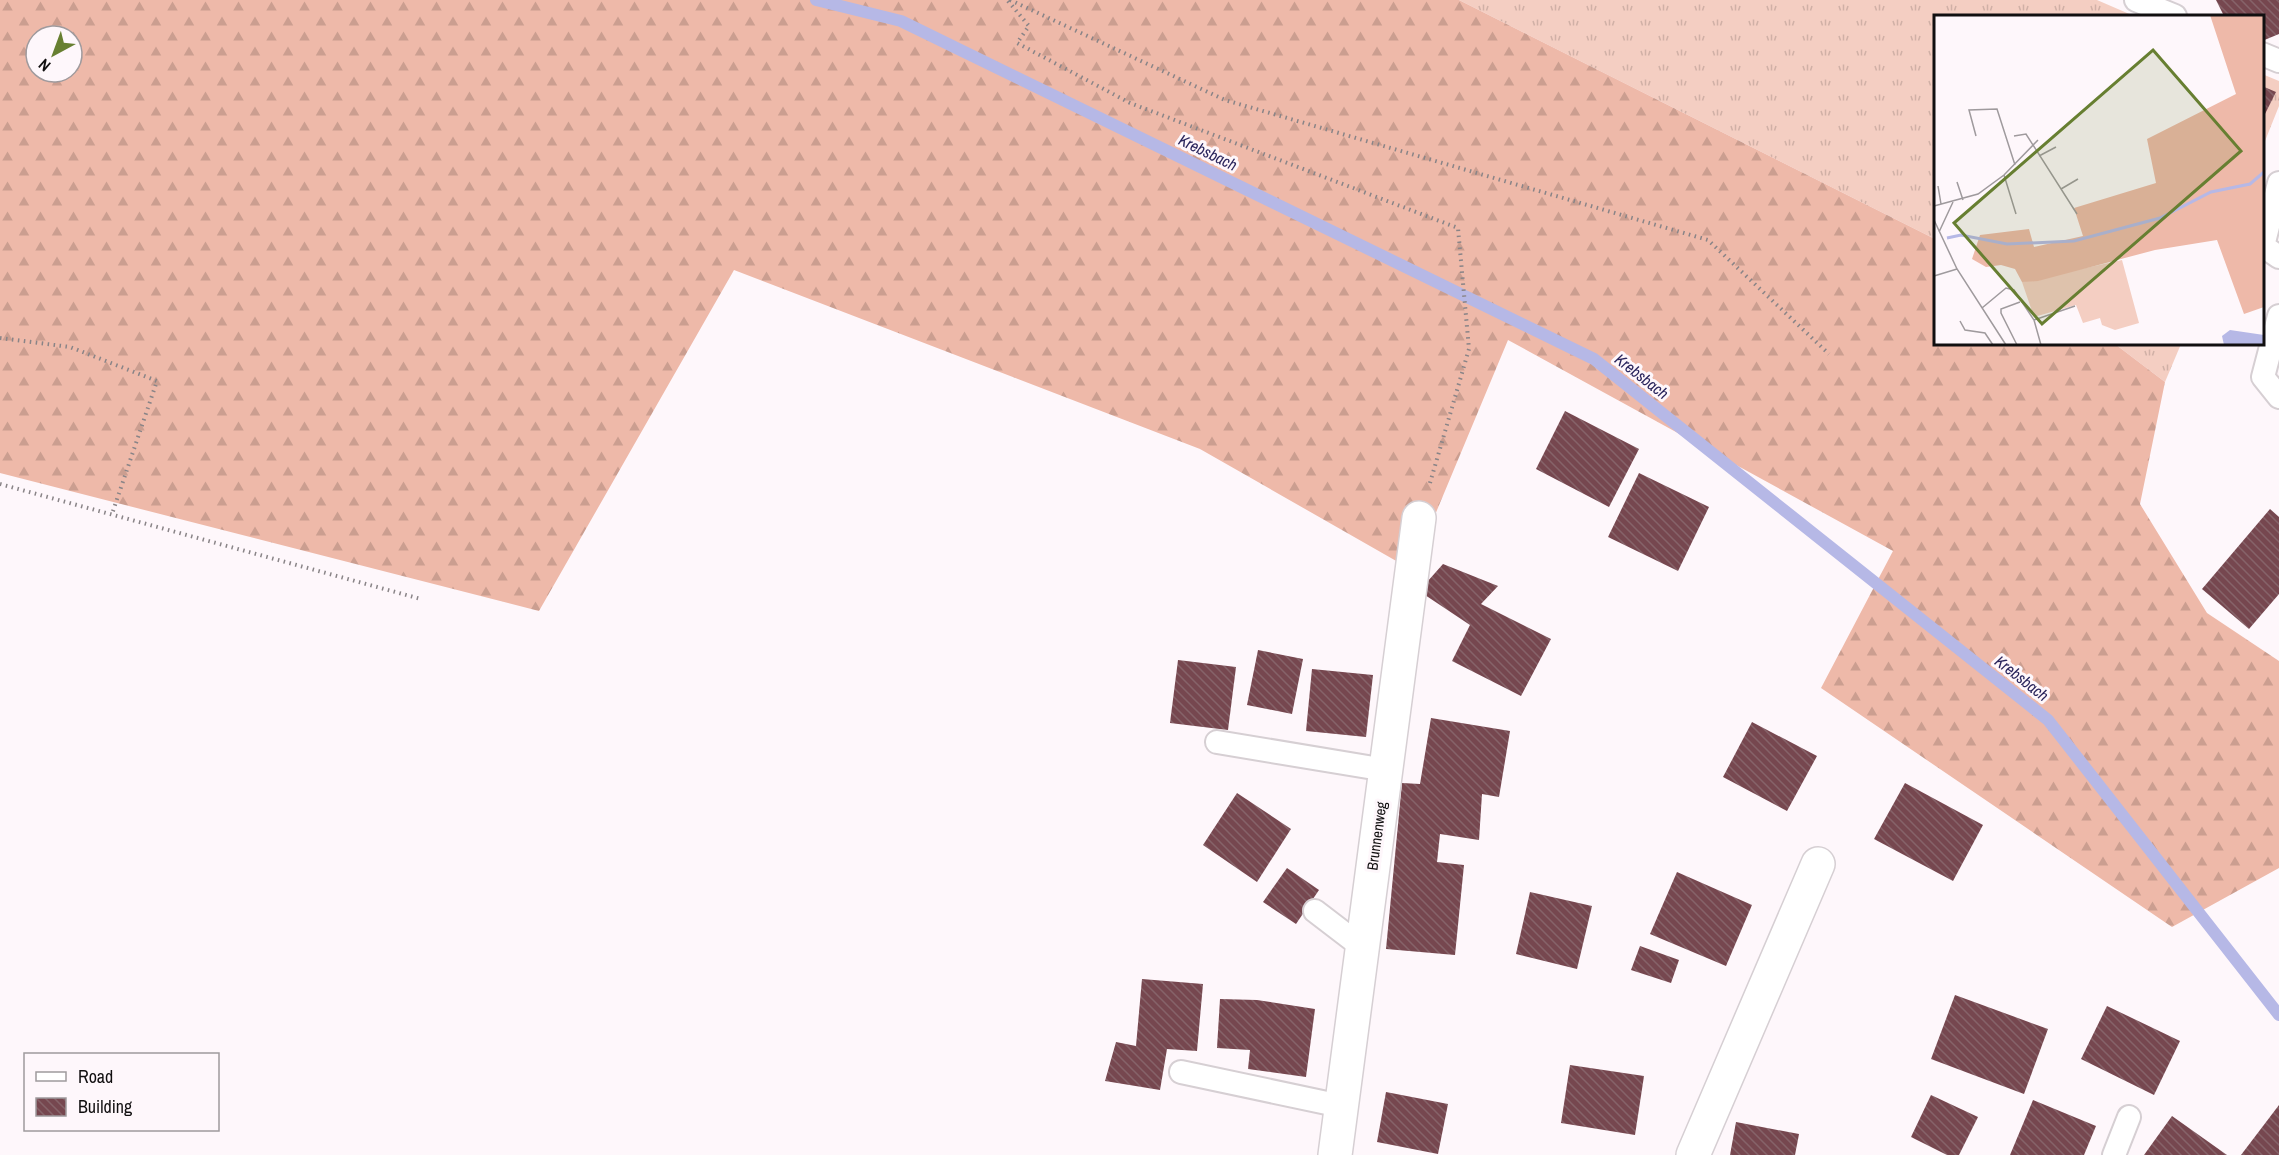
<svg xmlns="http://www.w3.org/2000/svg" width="2279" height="1155" font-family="'Archivo Narrow',sans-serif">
	<defs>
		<pattern id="grass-tufts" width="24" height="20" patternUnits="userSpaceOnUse" patternTransform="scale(1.5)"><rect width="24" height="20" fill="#f4cec2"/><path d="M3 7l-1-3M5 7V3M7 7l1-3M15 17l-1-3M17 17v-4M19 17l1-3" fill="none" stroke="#d0b0a6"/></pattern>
		<pattern id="forest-firs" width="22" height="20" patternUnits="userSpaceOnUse" patternTransform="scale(1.5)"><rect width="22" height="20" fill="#eeb9a9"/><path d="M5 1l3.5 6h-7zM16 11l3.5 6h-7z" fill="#cb9e90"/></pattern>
		<pattern id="building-back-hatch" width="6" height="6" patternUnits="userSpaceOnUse" patternTransform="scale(1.5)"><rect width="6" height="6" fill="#76474f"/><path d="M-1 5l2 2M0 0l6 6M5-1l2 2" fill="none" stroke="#866369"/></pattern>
	</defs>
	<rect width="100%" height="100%" fill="#fef7fb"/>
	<!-- grass -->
	<g fill="url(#grass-tufts)">
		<polygon points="1459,0 2097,0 2134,16 1936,16 1935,239"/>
		<polygon points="2262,74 2279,81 2279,106 2263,146"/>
		<polygon points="2115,344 2181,344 2165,382"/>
	</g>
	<!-- forest -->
	<path fill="url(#forest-firs)" fill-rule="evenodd" d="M0 0H1459L1935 239 1936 344H2115L2165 382 2140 504 2207 613 2279 661V868L2172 927 1821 688 1893 551 1508 340 1412 570 1200 449 734 270 539 611 0 473ZM36 36H72V72H36Z"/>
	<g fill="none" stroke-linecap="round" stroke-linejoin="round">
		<!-- stream -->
		<polyline stroke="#b6b8e6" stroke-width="12" points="816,0 901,21 1594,359 2048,720 2279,1015"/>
	</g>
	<!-- building -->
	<g fill="url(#building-back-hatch)">
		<polygon points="2216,0 2279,0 2279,34 2262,41 2262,16 2224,16"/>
		<polygon points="2262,86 2276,92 2262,120"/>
		<polygon points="1565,411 1639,449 1609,507 1536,469"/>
		<polygon points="1639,473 1709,507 1678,571 1608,537"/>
		<polygon points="2270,509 2279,517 2279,594 2249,629 2202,589"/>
		<polygon points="1443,564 1498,586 1481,604 1551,639 1521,696 1452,661 1470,625 1419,591"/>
		<polygon points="1258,650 1303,659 1292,714 1247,705"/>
		<polygon points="1178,660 1236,667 1228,730 1170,723"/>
		<polygon points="1312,669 1373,675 1366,737 1306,731"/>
		<polygon points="1431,718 1510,731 1499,797 1482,794 1479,840 1440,834 1437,862 1464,865 1455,955 1386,949 1402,783 1420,784"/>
		<polygon points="1752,722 1817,756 1787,811 1723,777"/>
		<polygon points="1905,783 1983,825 1953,881 1874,839"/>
		<polygon points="1237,793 1291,829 1257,882 1203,845"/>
		<polygon points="1287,868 1319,890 1296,924 1263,902"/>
		<polygon points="1677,872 1752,905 1726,966 1650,934"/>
		<polygon points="1530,892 1592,906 1577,969 1516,954"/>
		<polygon points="1640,946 1679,960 1671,983 1631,970"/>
		<polygon points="1142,979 1203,984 1197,1051 1167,1049 1160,1090 1105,1081 1116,1042 1136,1046"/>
		<polygon points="1955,995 2048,1029 2024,1094 1931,1059"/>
		<polygon points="1220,999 1257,1000 1315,1009 1306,1077 1248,1069 1250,1050 1217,1048"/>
		<polygon points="2107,1006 2180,1041 2154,1095 2081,1059"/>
		<polygon points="1570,1065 1644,1076 1635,1135 1561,1123"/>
		<polygon points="1386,1092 1448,1104 1438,1154 1377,1142"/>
		<polygon points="1931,1095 1978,1117 1959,1155 1947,1155 1911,1137"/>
		<polygon points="2033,1100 2096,1126 2084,1155 2010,1155"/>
		<polygon points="2279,1105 2279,1155 2241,1155"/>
		<polygon points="2172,1116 2227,1155 2144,1155"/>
		<polygon points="1736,1122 1799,1134 1795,1155 1730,1155"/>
	</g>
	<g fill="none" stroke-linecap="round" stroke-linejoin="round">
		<defs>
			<g id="service">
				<polyline points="2136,0 2175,16"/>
				<polyline points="2262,54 2279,61"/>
				<polyline points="2279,183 2263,246 2279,257"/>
				<polyline points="2279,316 2263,377 2279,397"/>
				<polyline points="1217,742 1386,770"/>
				<polyline points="1315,911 1362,947"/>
				<polyline points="1181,1072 1341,1106"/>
				<polyline points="2114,1155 2129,1117"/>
			</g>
			<g id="minor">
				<polyline points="1335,1155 1419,518"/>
				<polyline points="1693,1155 1818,864"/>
			</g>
		</defs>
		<!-- service casing -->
		<use href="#service" stroke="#d6cfd3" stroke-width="26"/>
		<!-- minor casing -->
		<use href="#minor" stroke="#d6cfd3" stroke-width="36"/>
		<!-- path -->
		<g stroke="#898487" stroke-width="4" stroke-dasharray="1.5 4.5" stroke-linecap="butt">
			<polyline points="1010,0 1225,100 1708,240 1829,354"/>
			<polyline points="1008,1 1029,26 1017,43 1130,103 1458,228 1469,349 1430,483"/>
			<polyline points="0,338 70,347 157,381 112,514"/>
			<polyline points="0,484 421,599"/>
		</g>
		<!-- service -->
		<use href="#service" stroke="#fff" stroke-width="22"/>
		<!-- minor -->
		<use href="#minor" stroke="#fff" stroke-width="33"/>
	</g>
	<g text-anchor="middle" stroke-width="6" stroke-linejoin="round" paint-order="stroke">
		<!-- street labels -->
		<g font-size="15" fill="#110f10" stroke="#fef7fb">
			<text transform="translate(1377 836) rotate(-82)" y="5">Brunnenweg</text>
		</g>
		<!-- water labels -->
		<g font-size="16" font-style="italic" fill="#2a255c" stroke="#fef7fb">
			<text transform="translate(1208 152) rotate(26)" y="6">Krebsbach</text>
			<text transform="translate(1642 376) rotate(38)" y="6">Krebsbach</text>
			<text transform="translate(2022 678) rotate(38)" y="6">Krebsbach</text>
		</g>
	</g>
	<!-- overview -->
	<g transform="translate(1934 15)">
		<rect width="330" height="330" fill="#fef7fb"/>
		<path d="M188 245 205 308 181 315 168 310 166 303 149 308 142 290 100 302 88 267Z" fill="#f4cec2"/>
		<path d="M276 0H330V292L310 299 283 225 221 235 104 266 88 267 81 254 67 250 52 252 38 244 46 220 95 214 100 232 149 221 140 193 222 168 213 124 302 79Z" fill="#eeb9a9"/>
		<path d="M296 315 330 320V330H290L288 321Z" fill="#b6b8e6"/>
		<path fill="none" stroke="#b6b8e6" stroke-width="3" d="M13 223 27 220 73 229 140 226 226 203 277 177 316 169 330 157"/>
		<path fill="none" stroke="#9f9a9d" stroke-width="1.5" d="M42 121 35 95 63 94 81 150M80 121 92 119 143 199M105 141 122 132M70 160 82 199M23 167 29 185M4 171 7 189M127 174 144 164M0 191 44 179 70 160 104 125M0 205 23 254 72 330M5 217 19 187M0 261 23 254M48 293 72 273 80 275 100 305 107 330M100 305 141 291M26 306 31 315 51 318 59 330M83 330 67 298V294L86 287"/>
		<path fill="#677f31" fill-opacity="0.15" stroke="#677f31" stroke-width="3" d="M219 35 307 136 108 309 20 208Z"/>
		<rect width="330" height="330" fill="none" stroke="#110f10" stroke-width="3"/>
	</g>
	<!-- legend -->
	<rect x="24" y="1053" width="195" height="78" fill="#fef7fb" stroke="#9f9a9d" stroke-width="1.5"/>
	<rect x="36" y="1072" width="30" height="9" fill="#ffffff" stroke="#9f9a9d" stroke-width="1.5"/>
	<text x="78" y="1083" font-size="18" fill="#110f10">Road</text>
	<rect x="36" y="1098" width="30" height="18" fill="url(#building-back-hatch)" stroke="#9f9a9d" stroke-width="1.5"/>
	<text x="78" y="1113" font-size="18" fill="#110f10">Building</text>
	<!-- north arrow -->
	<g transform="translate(54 54) rotate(221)"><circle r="28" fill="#fef7fb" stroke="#9f9a9d" stroke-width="1.5"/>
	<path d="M0-4.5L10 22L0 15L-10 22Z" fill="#677f31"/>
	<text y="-9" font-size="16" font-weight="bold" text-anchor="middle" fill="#110f10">N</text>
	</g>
</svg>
